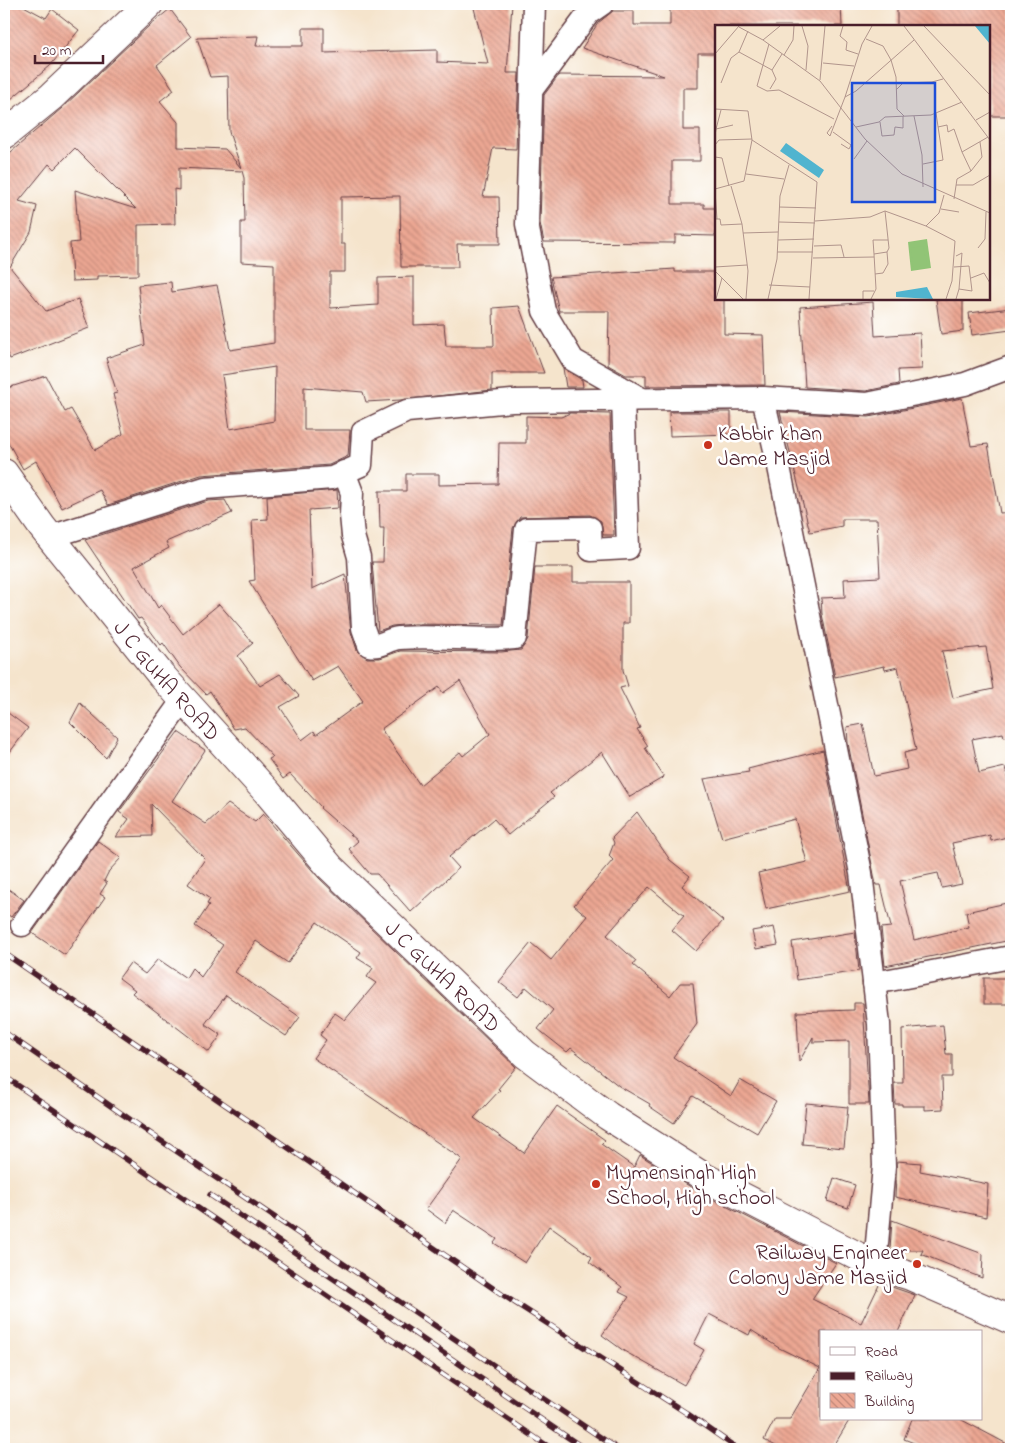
<svg xmlns="http://www.w3.org/2000/svg" width="1015" height="1453" font-family="'Indie Flower',sans-serif">
	<defs>
		<pattern id="building-back-hatch" width="6" height="6" patternUnits="userSpaceOnUse" patternTransform="scale(1.25)"><rect width="6" height="6" fill="#eca793"/><path d="M-1 5l2 2M0 0l6 6M5-1l2 2" fill="none" stroke="#c18778"/></pattern>
	</defs>
	<rect width="100%" height="100%" fill="#fff"/>
	<filter id="ink" filterUnits="userSpaceOnUse"><feTurbulence type="fractalNoise" baseFrequency=".02" numOctaves="2"/><feDisplacementMap in="SourceGraphic" scale="10" xChannelSelector="R" yChannelSelector="G"/><feConvolveMatrix kernelMatrix="1 2 1 2 8 2 1 2 1" color-interpolation-filters="sRGB"/></filter>
	<filter id="wash" filterUnits="userSpaceOnUse"><feTurbulence type="fractalNoise" baseFrequency=".0096" numOctaves="4" result="noise"/><feDisplacementMap in="SourceGraphic" scale="20" xChannelSelector="R" yChannelSelector="G"/><feGaussianBlur stdDeviation="1.12" result="paint"/><feColorMatrix in="noise" values="0 0 0 0 0 0 0 0 0 0 0 0 0 0 0 0 0 1.4 0 .05"/><feComposite in="paint" operator="in"/></filter>
	<g filter="url(#wash)">
		<rect width="100%" height="100%" fill="#f5e4cc"/>
		<g id="blocks">
			<!-- building -->
			<g fill="url(#building-back-hatch)" fill-rule="evenodd">
				<polygon points="4,4 20,4 46,18 52,9 79,30 50,66 4,105"/>
				<path d="M473 4H512L507 73H519L516 149 493 148 483 197H499L500 244H457L458 267H401L400 196 341 197V244H345V272H330V306L331 308 378 305V278L414 277V325L444 324 446 346H494L493 308 519 306 544 373H492V390L400 400 366 402 363 392 304 387V430H350L348 456 329 465 201 475 108 505 100 490 62 508 36 461 23 469 4 435V389L46 376 65 412 71 409 95 450 123 434 113 394 117 393 106 358 145 345 138 285 171 282 172 292 217 285 230 350 274 343V264L241 262V222H245L244 178 242 171 179 168V190L174 189 175 224 138 225V275L97 276V280L72 281 70 243 79 242 75 190 136 209 75 148 54 169 49 164 19 201 37 206 31 232 10 267 46 311 78 299 89 328 10 359 4 347V158L62 108 150 25 170 9 191 37 157 65 174 90 160 101 178 122V147L225 149 241 168 229 132 228 76 210 77 197 38 258 36 256 46H303V28H324V53L437 50V62L488 64ZM275 367 274 421 230 429 222 375Z"/>
				<polygon points="670,4 759,4 759,6 796,7 796,4 841,4 842,26 716,26 716,53 698,53 698,88 683,88 683,130 700,130 700,161 672,161 672,204 704,204 704,208 716,208 716,236 675,235 675,243 544,242 540,223 544,95 559,75 664,76 582,48 598,23 613,11 634,11 634,25 670,25"/>
				<polygon points="924,4 1011,4 1011,59 1009,59 1007,116 989,116 989,26 897,26 897,8 924,8"/>
				<polygon points="675,269 675,272 716,272 716,299 724,299 724,334 763,335 765,385 646,386 646,375 626,375 608,365 609,311 559,311 551,277"/>
				<polygon points="936,299 963,299 963,331 941,334"/>
				<polygon points="873,302 875,336 920,333 922,369 898,370 899,384 866,391 805,387 800,307"/>
				<polygon points="1011,308 1011,330 972,335 969,313"/>
				<polygon points="563,368 582,380 583,387 566,387"/>
				<path d="M962 398 971 446 988 444 1000 513 1011 512V736L1004 737 1003 733 972 739 979 773 1005 767 1011 797V836L991 841 990 835 952 843 962 884 942 888 938 873 900 881 914 940 969 927 966 912 1011 902V940L885 966 881 928 891 927 881 885H876L848 743 847 727 863 724 874 776 907 769 904 753 916 750 898 667 885 670 884 666 835 677 822 614 821 598 845 597 844 579 880 577 877 519H842V526L810 532 780 412 869 417ZM986 647 993 689 953 698 942 651Z"/>
				<polygon points="669,412 731,412 731,434 670,436"/>
				<polygon points="570,413 610,414 614,535 603,535 601,521 590,515 520,517 513,528 503,625 413,624 392,626 378,631 372,562 383,562 384,528 380,528 379,491 406,491 406,474 439,474 439,485 498,484 499,443 526,443 526,416 561,417"/>
				<path d="M337 490 338 508 309 510 312 589 345 574 351 632 357 650 367 658H380L400 651 501 652 521 650 528 639 535 567H573V582H629V623H623V670L628 686 620 688 640 728 637 729 648 746 645 748 664 777 630 797 602 752 550 793 554 797 508 835 494 819 449 857 459 868 411 912 377 874H370L349 849 358 841 320 808 321 807 290 774 283 779 269 759 273 757 245 727 234 729 210 691 206 694 180 667 163 643 161 645 141 618 138 619 85 540 208 501 225 500 232 513 166 542 169 548 134 567 158 608 161 605 183 634 219 604 253 643 238 656 260 686 280 674 299 696 280 707 302 740 314 731 316 735 363 701 338 666 312 681 249 581 255 580 252 520 268 519 267 496ZM460 681 490 734 463 756 460 752 420 785 381 729 439 687 443 693Z"/>
				<polygon points="80,703 117,737 106,758 70,722"/>
				<polygon points="4,710 28,728 4,760"/>
				<polygon points="178,732 205,750 172,801 206,824 228,804 255,822 263,814 319,878 516,1067 498,1089 500,1090 474,1118 524,1153 557,1106 605,1140 601,1144 634,1167 640,1155 697,1191 836,1263 812,1299 861,1323 880,1283 915,1295 898,1332 821,1332 821,1419 850,1419 832,1449 782,1449 764,1440 775,1419 790,1419 820,1368 779,1348 751,1330 749,1335 709,1314 694,1344 704,1350 684,1385 624,1351 602,1335 629,1297 619,1292 622,1287 589,1262 592,1257 549,1226 525,1263 494,1243 497,1239 453,1210 445,1223 426,1209 462,1159 313,1058 326,1040 320,1035 335,1013 345,1020 376,983 367,977 373,968 357,958 361,952 317,922 288,963 256,941 235,972 300,1017 286,1036 226,995 205,1024 221,1035 209,1052 132,993 135,990 119,978 130,963 145,974 158,959 186,978 192,968 201,977 223,945 195,926 209,905 207,904 210,899 188,884 205,859 151,804 152,836 116,837 129,819 119,812"/>
				<polygon points="823,750 850,891 766,909 758,873 807,862 795,819 722,838 704,779 749,772 748,769"/>
				<polygon points="637,812 670,860 690,876 682,886 723,921 696,951 672,930 684,916 649,887 607,935 636,961 633,965 670,996 680,983 693,983 697,1024 673,1057 731,1096 740,1080 776,1101 757,1133 693,1096 674,1123 649,1106 650,1104 619,1086 571,1048 567,1052 538,1029 553,1010 526,987 518,997 499,982 531,943 551,960 587,916 574,905 613,860 609,856 614,843 612,838"/>
				<polygon points="98,841 121,858 109,871 104,881 107,883 100,894 105,897 65,955 32,933"/>
				<polygon points="4,886 24,900 11,917 4,912"/>
				<polygon points="774,927 778,945 756,949 752,931"/>
				<polygon points="855,932 859,971 797,980 792,942"/>
				<rect x="984" y="978" width="25" height="26"/>
				<polygon points="854,1003 863,1003 869,1104 849,1104 849,1041 813,1042 813,1037 799,1062 797,1012 854,1010"/>
				<polygon points="943,1025 946,1054 952,1054 952,1077 942,1077 943,1109 925,1110 925,1106 902,1106 902,1104 895,1104 894,1083 903,1083 902,1029"/>
				<polygon points="806,1103 848,1107 844,1148 802,1144"/>
				<polygon points="897,1161 921,1163 920,1171 988,1184 986,1217 895,1197"/>
				<polygon points="834,1178 855,1185 848,1208 827,1201"/>
				<polygon points="892,1220 983,1254 982,1278 921,1254 923,1250 890,1250"/>
				<polygon points="912,1419 960,1419 1011,1446 1011,1449 929,1449 904,1439"/>
			</g>
		</g>
	</g>
	<g filter="url(#ink)">
		<use href="#blocks" fill-opacity="0" stroke="#643d43" stroke-width="1"/>
		<g fill="none" stroke-linecap="round" stroke-linejoin="round">
			<defs>
				<g id="street">
					<polyline points="534,4 527,224 544,311 573,360 640,398"/>
					<polyline points="533,88 589,13 602,4"/>
					<polyline points="763,398 779,467 861,873 879,1024 884,1166 875,1265"/>
					<path d="M344 472 352 493 351 515 353 536 359 557 363 628 369 645C381 648 387 639 399 638 437 635 476 641 515 638L526 529 590 528 591 550 628 548 623 398"/>
					<polyline points="50,537 205,488 332,478 361,465 363,432 407,411 512,401 763,398 867,404 965,384 1011,367"/>
					<polyline points="22,925 183,700"/>
					<polyline points="874,983 1011,957"/>
				</g>
				<g id="secondary">
					<polyline points="4,135 51,97 149,4"/>
					<path id="s1" d="M4 473 42 527 161 675 268 793 330 867 525 1054 608 1116 704 1177 875 1265 910 1276 1011 1320"/>
				</g>
			</defs>
			<!-- street casing -->
			<use href="#street" stroke="#643d43" stroke-width="25"/>
			<!-- secondary casing -->
			<use href="#secondary" stroke="#643d43" stroke-width="30"/>
			<!-- street -->
			<use href="#street" stroke="#fff" stroke-width="22"/>
			<!-- secondary -->
			<use href="#secondary" stroke="#fff" stroke-width="28"/>
			<defs>
				<g id="rail">
					<polyline points="4,953 503,1295 685,1412 738,1449"/>
					<polyline points="4,1032 154,1136 618,1449"/>
					<polyline points="4,1076 552,1449"/>
					<polyline points="210,1195 585,1449"/>
				</g>
			</defs>
			<!-- rail casing -->
			<use href="#rail" stroke="#4a1f2b" stroke-width="5.5"/>
			<!-- rail -->
			<use href="#rail" stroke="#fff" stroke-width="4" stroke-dasharray="11" stroke-linecap="butt"/>
		</g>
	</g>
	<!-- markers -->
	<g fill="#c8321e" stroke="#fff" stroke-width="2">
		<circle cx="708" cy="445" r="5"/>
		<circle cx="596" cy="1184" r="5"/>
		<circle cx="917" cy="1264" r="5"/>
	</g>
	<g text-anchor="middle" stroke-width="5" stroke-linejoin="round" paint-order="stroke">
		<!-- poi labels -->
		<g font-size="22" fill="#4a1f2b" stroke="#fff" text-anchor="start">
			<text x="718" y="440">Kabbir khan<tspan x="718" dy="25">Jame Masjid</tspan></text>
			<text x="606" y="1179">Mymensingh High<tspan x="606" dy="25">School, High school</tspan></text>
			<text x="907" y="1259" text-anchor="end">Railway Engineer<tspan x="907" dy="25">Colony Jame Masjid</tspan></text>
		</g>
		<!-- street labels -->
		<g font-size="22" fill="#4a1f2b" stroke="#fff">
			<text dy="8" stroke="none"><textPath href="#s1" startOffset="264">J C GUHA ROAD</textPath></text>
			<text dy="8" stroke="none"><textPath href="#s1" startOffset="669">J C GUHA ROAD</textPath></text>
		</g>
	</g>
	<!-- overview -->
	<g transform="translate(715 25)">
		<rect width="275" height="275" fill="#f5e4cc"/>
		<path d="M212 214 216 243 196 246 193 217Z" fill="#91c476"/>
		<path d="M208 221 212 240 198 242 196 223Z" fill="#91c476"/>
		<path d="M260 1H275V19ZM71 118 109 145 104 153 65 126ZM212 262 218 274 181 272V267Z" fill="#50b4cf"/>
		<path fill="none" stroke="#b1958c" stroke-width="1" d="M87 1 93 21 91 45M128 1 125 11 132 17 131 25 143 29M189 1 275 115M209 1 275 70M24 2 48 15 105 56 150 114 187 149 275 188M33 6 24 27 57 45 61 54 55 64M151 14 168 21 176 35M48 15 65 1M54 19 42 61 52 66 64 65 119 94M0 29 24 1M69 30 78 15 79 1M176 35 181 52 182 84 189 91M108 38 139 41M57 45 67 29M105 55 110 1M6 58 16 33 24 27M181 65 188 58 217 57 228 54M130 72 147 19 157 1M0 84 33 86 37 115 29 156 0 164M199 91 207 130 208 162M261 95 275 87M165 97 167 111 179 110 180 102 188 103V91M117 101 112 108 115 111 130 72 141 66 199 15M141 102 164 97 170 92 216 90 247 77M223 102 232 100 233 107 239 104 247 127M1 104 6 85M118 107 136 120 134 124 126 119M0 111 1 104 18 100M37 115 102 157 94 274M0 120 4 115 37 114M0 132 7 133 14 161M139 134 152 116M208 139 228 135 221 88M256 146 267 132 265 117M31 149 69 154M241 160H258L275 150M16 161 27 199 33 246 31 274M0 166 2 194M239 174 242 154 256 146 247 127 273 112M64 182 101 183M226 184 244 187M0 194H5L6 200 27 199M100 196 155 192 170 186M64 197 100 198M211 201 240 216 237 256 231 274M28 208 63 207M63 215 99 214M99 221 126 220 129 232M263 223 270 214 271 187M62 227H98M159 229 158 215H173M241 231 247 228 244 264M98 233 159 232M0 242 32 240M239 242 254 241 257 266 244 264 241 274M0 246 28 274M160 249 168 248 173 239 172 227M256 253 269 248 275 258M54 260 95 262M1 274 7 253M53 274 62 234 65 171 74 140M148 274V266H159M156 274 161 264 159 229 172 227 174 223 170 186 211 201 224 188 229 170"/>
		<path fill="#1d4ed8" fill-opacity="0.15" stroke="#1d4ed8" stroke-width="2.5" d="M137 58H220V177H137Z"/>
		<rect width="275" height="275" fill="none" stroke="#4a1f2b" stroke-width="2.5"/>
	</g>
	<!-- margin -->
	<rect width="1015" height="1453" fill="none" stroke="#fff" stroke-width="20"/>
	<!-- legend -->
	<rect x="820" y="1330" width="162" height="90" fill="#ffffff" stroke="#b7a5aa"/>
	<rect x="830" y="1347" width="25" height="8" fill="#ffffff" stroke="#b7a5aa"/>
	<text x="865" y="1356" font-size="15" fill="#4a1f2b">Road</text>
	<rect x="830" y="1372" width="25" height="8" fill="#4a1f2b" stroke="#b7a5aa"/>
	<text x="865" y="1380" font-size="15" fill="#4a1f2b">Railway</text>
	<rect x="830" y="1393" width="25" height="15" fill="url(#building-back-hatch)" stroke="#b7a5aa"/>
	<text x="865" y="1406" font-size="15" fill="#4a1f2b">Building</text>
	<!-- scale -->
	<path d="M35 55v8h68v-8" fill="none" stroke="#4a1f2b" stroke-width="2.5"/>
	<text x="42" y="55" font-size="15" fill="#4a1f2b" stroke="#ffffff" stroke-width="4" paint-order="stroke">20 m</text>
</svg>
